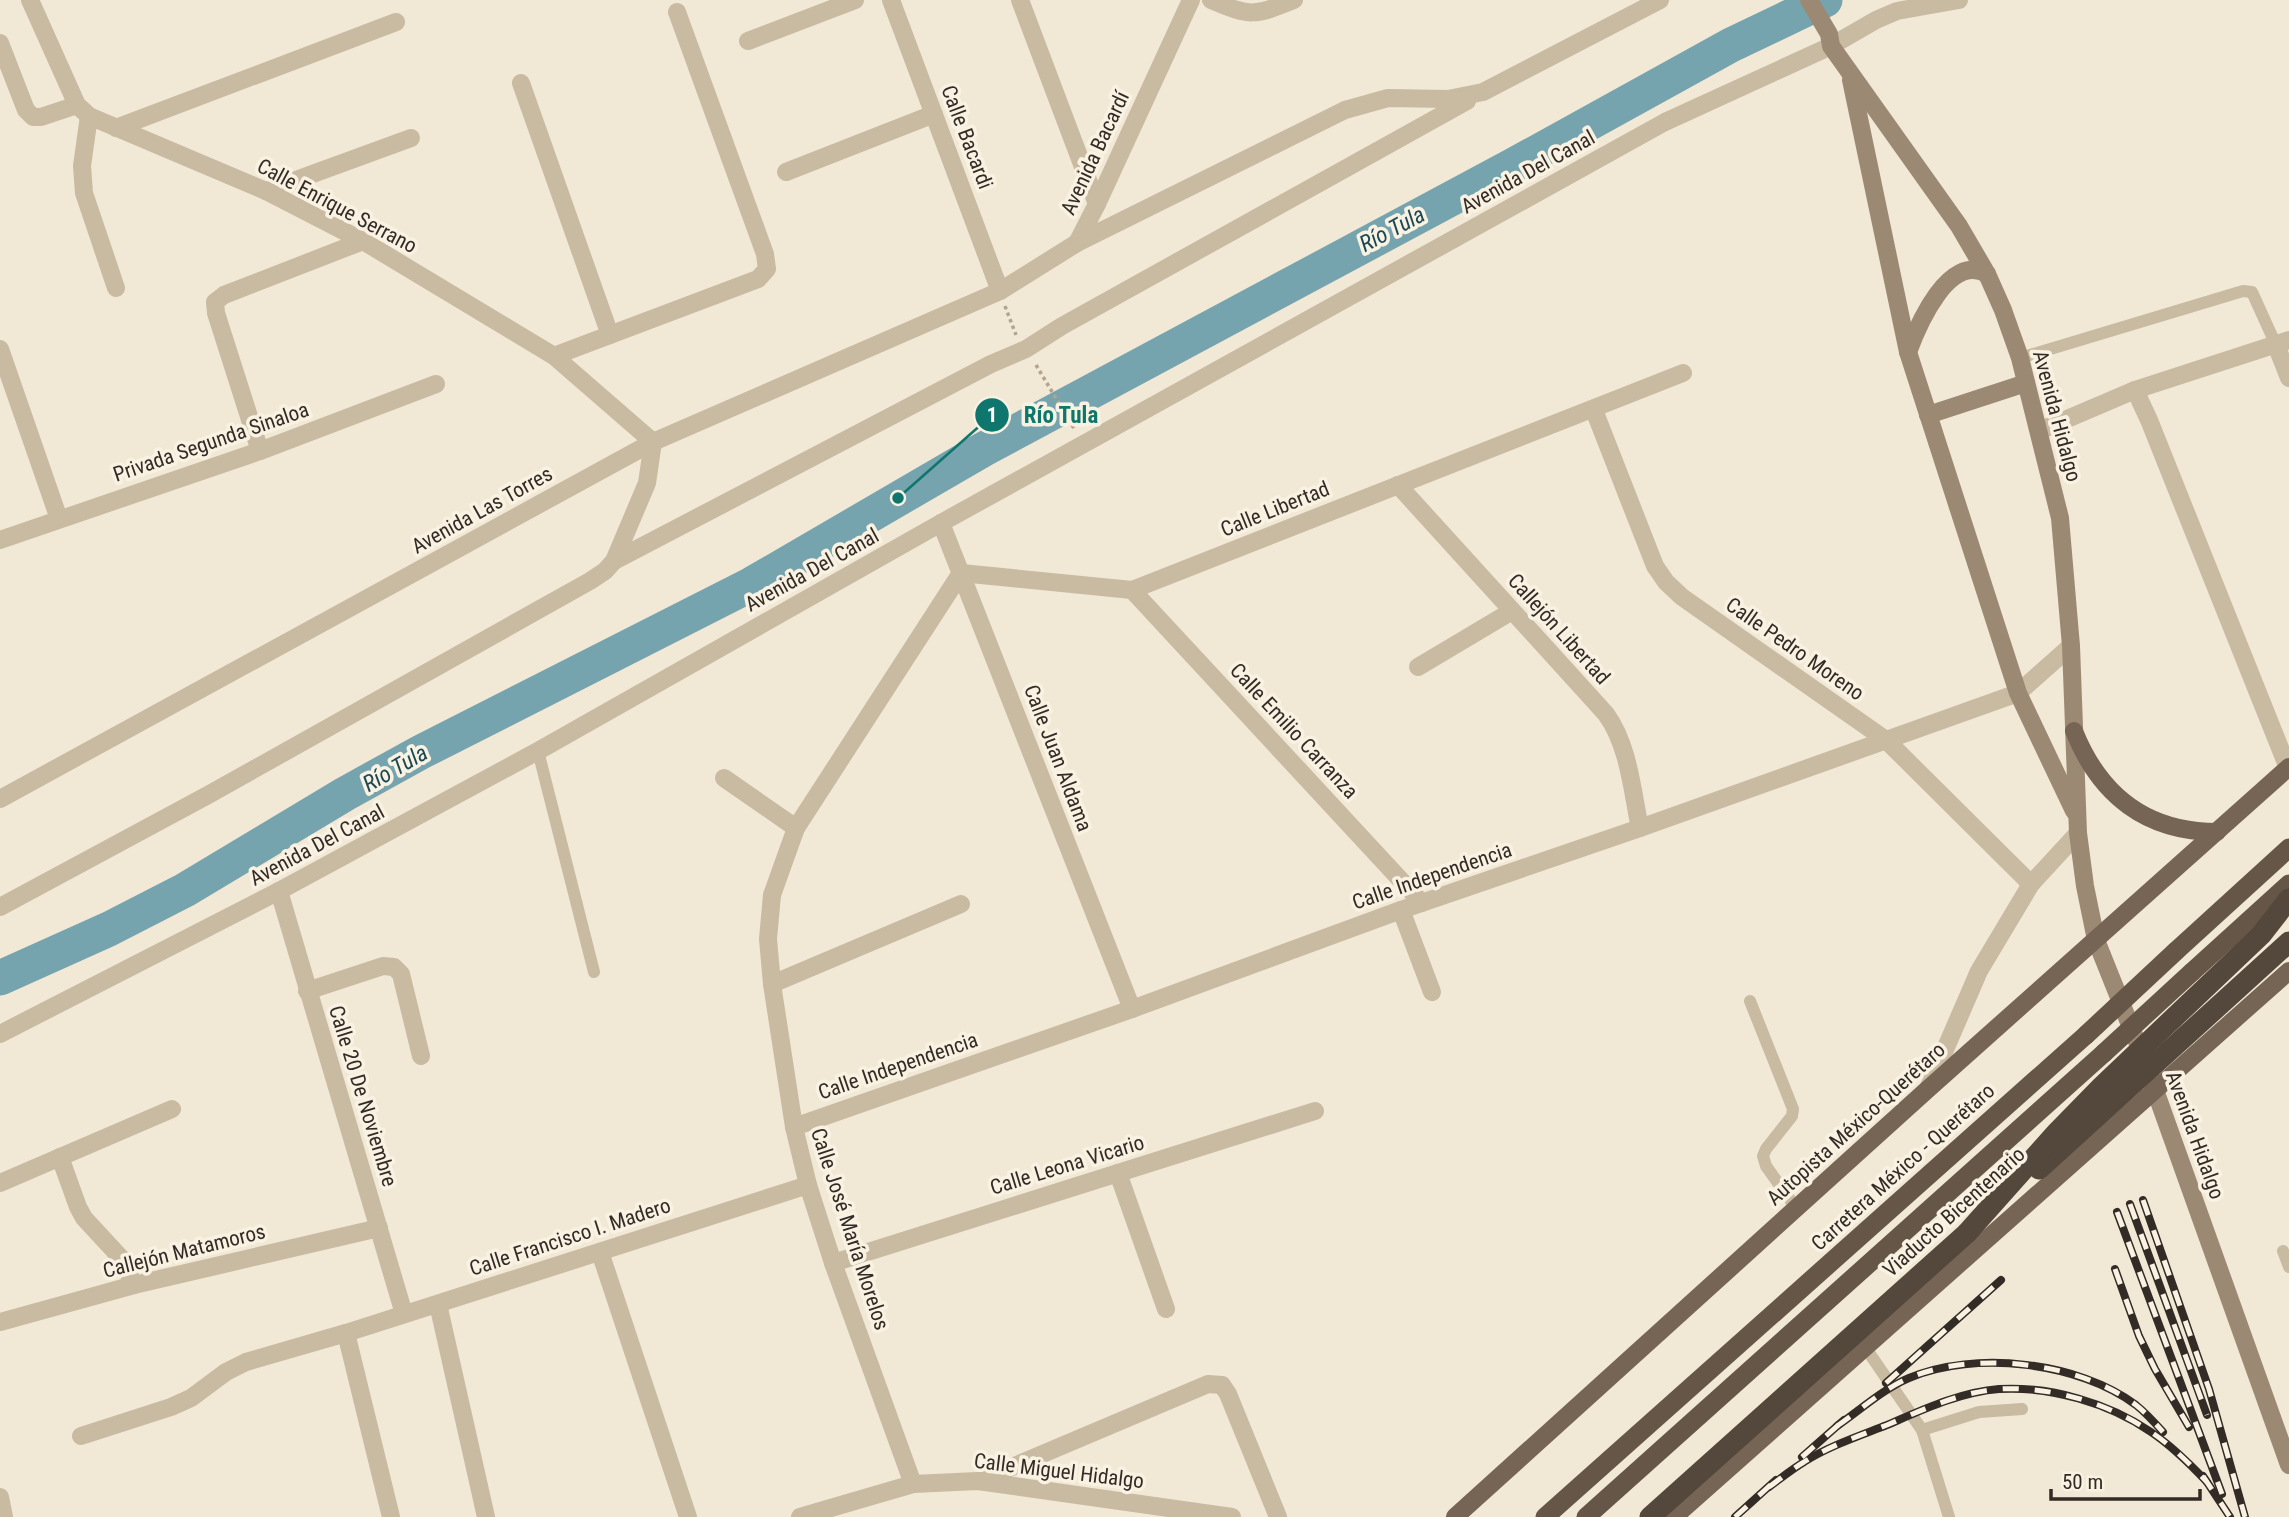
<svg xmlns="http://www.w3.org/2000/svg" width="2289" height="1517" font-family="'Roboto Condensed',sans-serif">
	<rect width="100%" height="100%" fill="#f1e8d6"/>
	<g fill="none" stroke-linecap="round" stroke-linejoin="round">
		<!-- river -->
		<polyline stroke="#75a3ae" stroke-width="35" points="0,978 109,929 185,890 345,794 421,752 752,584 984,449 1512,166 1731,45 1825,0"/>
		<!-- path -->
		<g stroke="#b4a48d" stroke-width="3.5" stroke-dasharray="3.5 3.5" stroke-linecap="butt">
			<polyline points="1005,306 1016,335"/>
			<polyline points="1036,365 1075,430"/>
		</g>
		<!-- service -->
		<g stroke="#c9baa2" stroke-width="12">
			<polyline points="2020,358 2243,291 2252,292 2276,345"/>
			<polyline points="538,751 594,972"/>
			<polyline points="1750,1001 1793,1109 1792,1116 1766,1149 1763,1156 1766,1166 1796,1208"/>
			<polyline points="2283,1251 2289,1267"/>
			<polyline points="1865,1347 1922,1430 1949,1517"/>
			<polyline points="1922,1430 1979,1412 2022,1409"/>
		</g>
		<!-- minor -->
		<g stroke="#c9baa2" stroke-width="18">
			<polyline points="891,0 1000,291"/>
			<polyline points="1020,0 1097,204"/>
			<path d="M1211 0C1251 17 1254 16 1294 0"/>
			<polyline points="748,41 855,0"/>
			<polyline points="0,43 26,110 33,117 41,117 77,105"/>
			<polyline points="521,83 610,335"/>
			<polyline points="89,116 82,166 84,193 116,288"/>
			<polyline points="116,128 396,22"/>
			<polyline points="786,172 934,114"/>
			<polyline points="266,191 411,138"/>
			<polyline points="1077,243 1097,204 1191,0"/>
			<polyline points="2276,345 2289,378"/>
			<polyline points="0,349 59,519"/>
			<polyline points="554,356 758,279 767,269 765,254 677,12"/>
			<polyline points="2135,390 2149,420 2288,768"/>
			<polyline points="1594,410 1655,566 1666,582 1682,597 1886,740 2031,884"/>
			<polyline points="2039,431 2135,390 2289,340"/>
			<polyline points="260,451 216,313 215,302 224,295 363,241"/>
			<path d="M1398 485 1606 714C1629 746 1632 790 1640 828"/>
			<polyline points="941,523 1132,1009"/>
			<polyline points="0,540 260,451 436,384"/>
			<polyline points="614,561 991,364 1026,349 1062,326 1467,101"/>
			<polyline points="1132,590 1422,903"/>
			<polyline points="1418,667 1512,611"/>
			<polyline points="724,778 796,828"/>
			<polyline points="0,799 653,442 1000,291 1077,243 1345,110 1388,98 1448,99 1483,92 1660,0"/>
			<polyline points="279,891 404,1314"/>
			<polyline points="0,907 208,795 590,581 605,571 614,561 647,483 653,442 554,356 363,241 266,191 89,116 77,105 30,0"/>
			<polyline points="1401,910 1432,992"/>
			<polyline points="772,984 961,904"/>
			<polyline points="307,991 383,966 394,967 401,974 421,1056"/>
			<polyline points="0,1034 279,891 538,751 941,523 1665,122 1831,46 1876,20 1897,11 1959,0"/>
			<polyline points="1928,1089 1979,971 2031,884 2078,833"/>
			<polyline points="794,1127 1132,1009 1401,910 1640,828 2018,693 2071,646"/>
			<polyline points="60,1157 78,1207 84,1218 121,1258 134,1285"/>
			<polyline points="1118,1173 1166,1309"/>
			<polyline points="0,1183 172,1109"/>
			<polyline points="600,1252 688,1517"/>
			<polyline points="833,1263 1315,1111"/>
			<polyline points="438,1304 486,1517"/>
			<polyline points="0,1322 134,1285 379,1228"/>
			<polyline points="346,1333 391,1517"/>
			<polyline points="81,1436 171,1407 191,1398 226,1372 246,1362 346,1333 808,1185"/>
			<polyline points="979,1481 1208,1384 1222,1385 1228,1394 1278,1517"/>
			<polyline points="913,1484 833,1263 808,1185 794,1127 772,984 768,939 772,895 796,828 961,573 1132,590 1683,373"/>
			<polyline points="0,1497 4,1517"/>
			<polyline points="800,1517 913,1484 978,1481 1232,1517"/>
		</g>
		<!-- secondary -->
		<g stroke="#9c8974" stroke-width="18">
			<polyline points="1809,0 1829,34 1831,46 1959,226 1987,274 2003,310 2020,358 2060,518 2071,646 2078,833 2085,886 2096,940 2136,1040"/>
			<polyline points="1851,80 1908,352 2018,693 2074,811"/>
			<path d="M1908 352C1918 325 1949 252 1987 274"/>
			<polyline points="1928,415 2026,383"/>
			<polyline points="2150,1076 2289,1465"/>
		</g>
		<!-- primary -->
		<g stroke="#766555" stroke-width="18">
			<path d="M2074 731C2100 796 2147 832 2217 832"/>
			<polyline points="1455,1517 1928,1089 2289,767"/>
			<polyline points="1674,1517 2289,971"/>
		</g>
		<!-- trunk -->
		<g stroke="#655648" stroke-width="19">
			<polyline points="2176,951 2289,848"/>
			<polyline points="2192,972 2289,884"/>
			<polyline points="1545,1517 2086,1035"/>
			<polyline points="1586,1517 2104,1053"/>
		</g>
		<!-- motorway -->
		<polyline stroke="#54473b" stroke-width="21" points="1650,1517 1967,1233"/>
		<defs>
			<g id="rail">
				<polyline points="2143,1200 2209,1389 2245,1517"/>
				<polyline points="2130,1204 2207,1415"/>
				<polyline points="2117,1212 2222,1494"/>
				<polyline points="2115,1269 2139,1336 2155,1369 2189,1427"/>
				<polyline points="1886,1383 2001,1280"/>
				<path d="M1837 1426C1860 1410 1883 1389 1909 1378 1975 1350 2079 1362 2136 1405 2146 1413 2155 1423 2163 1432"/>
				<polyline points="1802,1457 1844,1420"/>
				<polyline points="2203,1476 2230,1517"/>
				<path d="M1769 1487C1780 1479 1792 1469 1804 1462 1829 1446 1859 1436 1887 1425 1922 1410 1960 1392 1999 1389 2050 1386 2109 1403 2151 1432 2172 1446 2190 1464 2207 1482"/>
				<polyline points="1735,1517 1776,1480"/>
			</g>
		</defs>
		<!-- rail casing -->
		<use href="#rail" stroke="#332b25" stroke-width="8"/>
		<!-- rail -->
		<use href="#rail" stroke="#f9f2e2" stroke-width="5" stroke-dasharray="16" stroke-linecap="butt"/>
		<!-- trunk-bridge -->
		<g stroke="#655648" stroke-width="19">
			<polyline points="2086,1035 2176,951"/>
			<polyline points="2104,1053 2192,972"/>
		</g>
		<!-- motorway-bridge -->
		<g stroke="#54473b" stroke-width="21">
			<polyline points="2039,1169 2289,942"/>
			<polyline points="1967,1233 2057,1132 2101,1087 2261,935 2289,899"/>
		</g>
	</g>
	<g text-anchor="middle" stroke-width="7" stroke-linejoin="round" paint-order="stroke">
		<!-- street labels -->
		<g font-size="21" fill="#332b25" stroke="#f9f2e2">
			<text transform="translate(967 137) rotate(69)" y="7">Calle Bacardi</text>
			<text transform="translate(1095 153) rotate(-65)" y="7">Avenida Bacardí</text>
			<text transform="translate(1528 172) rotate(-29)" y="7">Avenida Del Canal</text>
			<text transform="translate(337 206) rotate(28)" y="7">Calle Enrique Serrano</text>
			<text transform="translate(2057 416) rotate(75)" y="7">Avenida Hidalgo</text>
			<text transform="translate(211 442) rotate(-19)" y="7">Privada Segunda Sinaloa</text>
			<text transform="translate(1275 509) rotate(-22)" y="7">Calle Libertad</text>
			<text transform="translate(482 510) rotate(-29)" y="7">Avenida Las Torres</text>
			<text transform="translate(812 570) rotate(-29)" y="7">Avenida Del Canal</text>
			<text transform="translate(1559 629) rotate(48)" y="7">Callejón Libertad</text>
			<text transform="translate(1795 649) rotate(35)" y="7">Calle Pedro Moreno</text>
			<text transform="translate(1294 731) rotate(47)" y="7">Calle Emilio Carranza</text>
			<text transform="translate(1058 758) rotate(69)" y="7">Calle Juan Aldama</text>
			<text transform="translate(317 845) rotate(-28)" y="7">Avenida Del Canal</text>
			<text transform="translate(1432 876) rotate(-19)" y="7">Calle Independencia</text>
			<text transform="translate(898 1066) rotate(-19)" y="7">Calle Independencia</text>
			<text transform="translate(363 1096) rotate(73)" y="7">Calle 20 De Noviembre</text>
			<text transform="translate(1856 1124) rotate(-42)" y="7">Autopista México-Querétaro</text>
			<text transform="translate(2195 1135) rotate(70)" y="7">Avenida Hidalgo</text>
			<text transform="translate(1067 1165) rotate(-17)" y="7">Calle Leona Vicario</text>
			<text transform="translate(1903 1167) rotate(-42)" y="7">Carretera México - Querétaro</text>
			<text transform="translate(1954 1212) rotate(-42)" y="7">Viaducto Bicentenario</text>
			<text transform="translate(850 1229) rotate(72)" y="7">Calle José María Morelos</text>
			<text transform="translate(570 1237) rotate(-18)" y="7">Calle Francisco I. Madero</text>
			<text transform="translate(184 1251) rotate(-14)" y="7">Callejón Matamoros</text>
			<text transform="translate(1059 1471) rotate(7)" y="7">Calle Miguel Hidalgo</text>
		</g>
		<!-- water labels -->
		<g font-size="23" font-style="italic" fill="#1a4855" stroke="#f9f2e2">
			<text transform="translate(1392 229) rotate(-28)" y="8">Río Tula</text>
			<text transform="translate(395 768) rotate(-30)" y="8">Río Tula</text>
		</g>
	</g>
	<!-- callouts -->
	<path fill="none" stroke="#0f766e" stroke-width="2.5" d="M898 498L992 415"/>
	<g fill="#0f766e" stroke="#f9f2e2" stroke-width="2.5">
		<circle cx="898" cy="498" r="7"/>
		<circle cx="992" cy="415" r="18"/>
	</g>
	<g font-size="21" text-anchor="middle" font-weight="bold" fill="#fff">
		<text x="992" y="422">1</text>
	</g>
	<g font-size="23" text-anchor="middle" font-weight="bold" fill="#0f766e" stroke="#f9f2e2" stroke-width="7" stroke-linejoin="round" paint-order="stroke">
		<text x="1061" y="423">Río Tula</text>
	</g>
	<!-- scale -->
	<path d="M2051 1489v10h149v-10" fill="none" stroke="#332b25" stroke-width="3.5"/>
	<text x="2062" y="1489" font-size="21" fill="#332b25" stroke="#f9f2e2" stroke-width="5" paint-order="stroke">50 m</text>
</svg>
